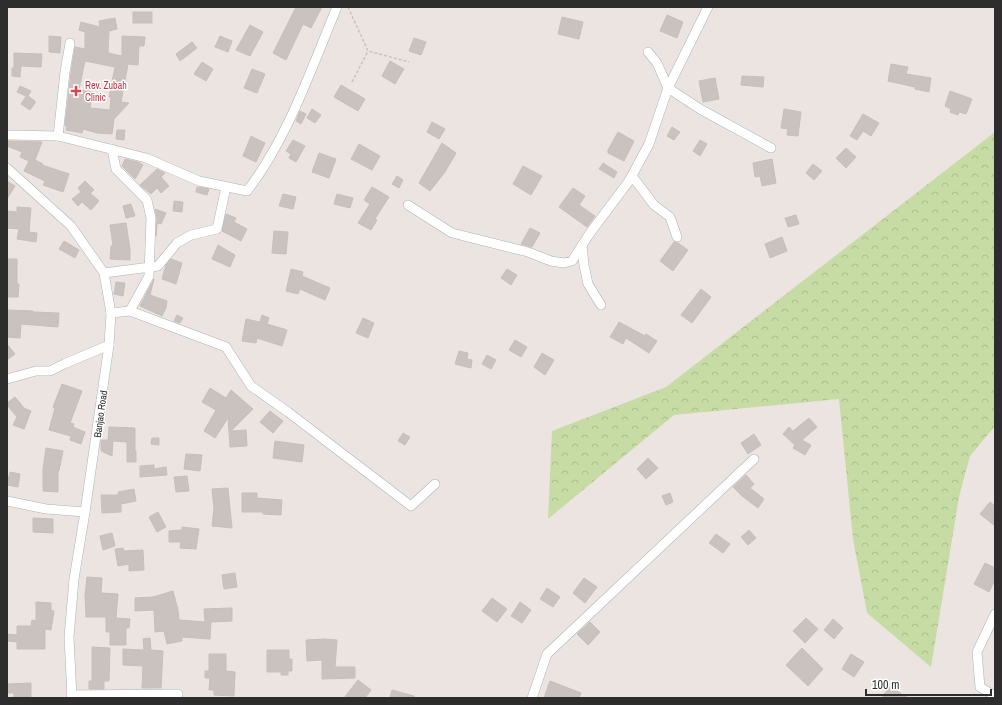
<svg xmlns="http://www.w3.org/2000/svg" width="1002" height="705" font-family="'Archivo Narrow',sans-serif">
	<defs>
		<pattern id="forest-crowns" width="20" height="18" patternUnits="userSpaceOnUse"><rect width="20" height="18" fill="#c6dca4"/><path d="M2 6a3 3 0 1 1 6 0M12 15a3 3 0 1 1 6 0" fill="none" stroke="#aabd8e"/></pattern>
	</defs>
	<rect width="100%" height="100%" fill="#ece4e1"/>
	<!-- forest -->
	<polygon fill="url(#forest-crowns)" points="995,132 995,426 970,456 959,497 931,667 867,613 853,539 839,399 674,415 548,519 552,431 666,387"/>
	<!-- building -->
	<g fill="#c9c2bf" stroke="#c8bfba" fill-rule="evenodd">
		<polygon points="296,7 322,7 311,28 303,24 286,60 273,53"/>
		<rect x="133" y="12" width="19" height="11"/>
		<polygon points="667,15 683,22 677,38 660,31"/>
		<polygon points="562,17 583,22 579,39 558,34"/>
		<path d="M115 18 117 29 109 31 108 53 122 56V36L145 37 144 46H139L138 65 128 64 121 102 129 103 114 119 112 134 97 133 83 129 82 133 66 130 67 126H65L71 73 75 47 85 49V32L79 30 81 22 100 27 99 21ZM85 61 115 67 109 97H111L110 110 90 108 93 92 79 89Z"/>
		<polygon points="250,25 263,32 250,56 236,50"/>
		<polygon points="49,36 61,37 60,53 49,52"/>
		<polygon points="220,36 232,41 228,52 215,47"/>
		<polygon points="414,38 426,42 421,55 409,51"/>
		<polygon points="192,42 197,48 180,61 176,54"/>
		<polygon points="14,53 42,54 41,67 21,66 20,77 12,76 12,68 14,68"/>
		<polygon points="390,61 404,69 395,84 382,76"/>
		<polygon points="202,62 213,69 206,81 194,74"/>
		<polygon points="891,64 908,67 906,74 931,78 929,92 915,89 915,87 888,81"/>
		<polygon points="252,69 265,74 257,93 244,88"/>
		<polygon points="742,76 764,77 763,87 741,85"/>
		<polygon points="715,78 719,99 703,102 699,81"/>
		<polygon points="341,85 365,99 358,111 334,97"/>
		<polygon points="20,86 31,91 28,96 35,101 35,103 30,110 21,104 26,96 17,92"/>
		<polygon points="950,91 972,99 966,114 959,112 958,115 950,112 951,109 945,106"/>
		<polygon points="312,109 321,115 315,123 307,118"/>
		<polygon points="784,109 801,112 798,136 787,135 788,129 781,128"/>
		<polygon points="300,111 306,114 301,124 296,121"/>
		<polygon points="863,114 879,123 871,136 863,131 857,140 850,136"/>
		<polygon points="432,122 445,129 439,139 427,132"/>
		<polygon points="672,127 680,132 674,140 667,136"/>
		<polygon points="117,130 125,130 124,140 116,139"/>
		<polygon points="618,132 634,141 624,161 608,153 608,150"/>
		<polygon points="251,136 265,143 256,162 243,156"/>
		<polygon points="293,140 305,146 296,162 289,158 291,154 286,151"/>
		<polygon points="700,140 707,144 700,156 693,151"/>
		<polygon points="7,141 42,142 35,160 43,164 42,165 69,174 63,192 43,185 45,181 24,171 29,161 20,157 22,152 7,146"/>
		<polygon points="442,143 456,153 445,172 430,191 419,183"/>
		<polygon points="359,144 380,156 372,170 351,159"/>
		<polygon points="846,148 856,157 846,168 836,158"/>
		<polygon points="319,153 336,159 329,178 312,172"/>
		<polygon points="125,159 138,162 143,165 135,179 122,166"/>
		<polygon points="772,159 776,183 762,186 760,176 755,177 753,163"/>
		<polygon points="603,163 617,172 614,178 599,169"/>
		<polygon points="813,164 822,171 814,180 806,173"/>
		<polygon points="523,166 542,176 531,195 513,184"/>
		<polygon points="157,169 165,173 161,177 169,186 161,193 157,188 151,194 140,185"/>
		<polygon points="397,176 403,180 399,188 392,184"/>
		<polygon points="7,181 15,186 7,199"/>
		<polygon points="85,181 94,190 90,193 99,201 91,210 82,202 78,206 72,199 81,192 78,188"/>
		<polygon points="197,187 209,189 207,195 196,192"/>
		<polygon points="372,187 389,197 375,219 377,220 371,230 358,223 370,204 364,200"/>
		<polygon points="573,188 585,196 579,205 595,216 587,227 559,207"/>
		<polygon points="283,194 296,197 293,209 279,206"/>
		<polygon points="337,194 353,198 350,208 334,204"/>
		<polygon points="174,201 183,202 182,212 173,211"/>
		<polygon points="131,204 135,216 126,218 123,206"/>
		<polygon points="17,207 31,208 29,232 37,233 36,242 17,239 19,229 7,228 7,211 17,212"/>
		<polygon points="155,209 166,213 161,224 157,223 156,236 157,218"/>
		<polygon points="226,214 236,218 234,222 247,229 241,241 222,231"/>
		<polygon points="796,215 799,224 788,227 785,218"/>
		<polygon points="126,223 130,249 130,260 110,259 111,246 113,246 110,225"/>
		<polygon points="530,228 540,233 532,247 521,244"/>
		<polygon points="274,231 288,232 286,254 272,253"/>
		<polygon points="782,237 787,251 770,258 765,244"/>
		<polygon points="64,241 79,250 75,258 59,249"/>
		<polygon points="674,242 678,243 688,250 673,271 660,261"/>
		<polygon points="218,245 235,255 230,267 212,259"/>
		<polygon points="7,259 17,259 17,284 19,284 18,297 7,297"/>
		<polygon points="171,259 182,263 176,284 162,279 166,265"/>
		<polygon points="291,269 303,272 302,276 330,288 325,300 300,289 298,294 286,291"/>
		<polygon points="507,269 517,275 511,285 501,278"/>
		<polygon points="154,279 150,295 167,301 166,308 162,316 140,306"/>
		<polygon points="116,282 125,283 123,296 114,294"/>
		<polygon points="701,289 711,297 692,323 681,315"/>
		<polygon points="7,310 33,311 33,312 59,313 58,327 21,324 20,338 7,337"/>
		<polygon points="177,315 183,318 180,323 174,321"/>
		<polygon points="262,315 269,318 267,324 287,330 282,346 257,338 256,343 242,341 246,319 260,322"/>
		<polygon points="363,318 374,323 368,338 356,333"/>
		<polygon points="619,322 645,336 646,334 657,341 649,353 626,338 623,344 610,337"/>
		<polygon points="515,340 527,347 521,357 509,350"/>
		<polygon points="7,344 15,354 7,360"/>
		<polygon points="459,351 468,353 467,359 472,360 471,368 455,364"/>
		<polygon points="542,353 554,360 545,375 534,367"/>
		<polygon points="487,355 496,360 491,369 482,364"/>
		<polygon points="62,384 82,391 70,423 74,424 73,427 85,432 81,444 70,440 71,436 49,430 55,408 53,407"/>
		<polygon points="210,388 226,398 231,390 253,409 231,431 246,430 247,446 230,447 228,418 215,438 204,431 216,410 202,402"/>
		<polygon points="15,397 24,408 31,411 24,429 13,425 17,417 7,405 7,403"/>
		<polygon points="270,411 283,421 273,433 260,422"/>
		<polygon points="809,418 817,427 802,440 811,445 805,455 793,448 795,445 783,434 789,427 793,431"/>
		<polygon points="109,427 135,428 135,451 136,451 136,462 127,462 127,442 113,441 112,456 101,451 101,440 108,440"/>
		<polygon points="403,433 410,437 405,445 398,441"/>
		<polygon points="754,434 761,445 748,454 741,443"/>
		<polygon points="152,438 159,438 159,445 151,444"/>
		<polygon points="275,441 304,445 302,462 273,458"/>
		<polygon points="46,448 63,451 59,471 58,471 58,492 43,491 43,469"/>
		<polygon points="186,454 202,455 200,471 184,469"/>
		<polygon points="648,458 658,468 646,479 637,469"/>
		<polygon points="154,465 154,469 166,467 167,475 140,477 140,466"/>
		<polygon points="10,472 20,474 18,487 7,485"/>
		<polygon points="746,475 754,484 750,488 764,499 758,508 742,496 733,487"/>
		<polygon points="187,476 189,491 176,492 174,477"/>
		<polygon points="228,488 232,528 212,526 214,509 212,489"/>
		<polygon points="134,489 136,501 121,504 121,512 102,513 101,495 119,495 118,492"/>
		<polygon points="242,493 257,493 257,498 282,500 281,515 263,514 263,512 242,512"/>
		<polygon points="670,493 673,502 666,505 662,496"/>
		<polygon points="990,502 995,506 995,526 980,514"/>
		<polygon points="158,512 166,527 157,532 149,517"/>
		<polygon points="33,518 53,519 53,533 33,532"/>
		<polygon points="182,527 199,529 196,549 180,548 181,542 169,542 169,531 182,530"/>
		<polygon points="749,530 756,538 748,545 741,537"/>
		<polygon points="112,533 115,546 103,550 100,536"/>
		<polygon points="716,534 730,544 723,553 709,543"/>
		<polygon points="123,548 124,551 143,550 144,570 129,571 129,564 118,566 115,549"/>
		<polygon points="985,563 995,568 995,580 989,592 974,584"/>
		<polygon points="235,573 237,587 224,589 222,575"/>
		<polygon points="87,577 102,578 101,593 118,594 116,618 130,619 129,628 126,628 126,645 110,645 110,632 106,632 106,617 86,617 85,596"/>
		<polygon points="584,578 597,587 585,603 573,593"/>
		<polygon points="547,588 560,597 553,607 540,599"/>
		<polygon points="173,591 178,610 179,620 205,622 204,609 232,608 232,621 211,622 210,639 182,637 182,641 167,644 164,631 155,632 154,610 135,611 135,598 153,597"/>
		<polygon points="492,598 507,609 497,622 482,611"/>
		<polygon points="36,602 51,603 51,610 54,611 51,630 45,629 45,649 17,649 17,642 7,641 7,634 17,635 17,626 31,626 32,620 36,621"/>
		<polygon points="520,602 531,610 522,623 511,616"/>
		<polygon points="806,618 818,629 805,643 793,631"/>
		<polygon points="833,619 843,628 834,639 824,630"/>
		<polygon points="590,622 600,632 588,645 577,634"/>
		<polygon points="150,638 151,650 163,651 161,688 142,688 143,666 123,665 123,649 144,650 143,639"/>
		<polygon points="324,639 337,640 335,667 355,667 355,678 322,679 322,660 307,661 306,640"/>
		<polygon points="92,647 110,648 109,681 104,681 104,689 89,689 89,681 92,681"/>
		<polygon points="802,648 823,669 808,686 786,665"/>
		<polygon points="267,650 289,650 289,659 292,659 292,671 288,671 288,675 281,675 281,672 267,672"/>
		<polygon points="209,654 226,654 226,671 235,672 234,696 214,695 214,690 209,690 210,678 205,678 205,671 209,671"/>
		<polygon points="851,654 864,662 854,677 842,669"/>
		<polygon points="358,680 371,690 365,698 344,698"/>
		<polygon points="550,681 581,693 579,698 544,698"/>
		<polygon points="31,683 31,697 14,697 14,693 7,693 7,684"/>
		<polygon points="889,686 908,698 882,698"/>
		<polygon points="392,690 414,696 414,698 390,698"/>
	</g>
	<g fill="none" stroke-linecap="round" stroke-linejoin="round">
		<defs>
			<g id="minor">
				<polyline points="708,7 668,88 700,109 771,148"/>
				<path d="M7 135 58 136 146 158 199 181 247 191C288 138 311 69 337 7"/>
				<polyline points="58,136 65,72 70,43"/>
				<polyline points="112,149 116,169 147,200 151,218 149,276 130,311"/>
				<polyline points="7,168 71,226 104,273 111,313 109,345 85,512 74,579 69,637 72,698"/>
				<polyline points="632,176 654,205 670,217 677,237"/>
				<polyline points="408,205 452,233 528,252 551,261 564,263 572,261 590,233 629,181 649,144 668,88 657,63 648,52"/>
				<polyline points="582,245 584,265 588,284 601,305"/>
				<polyline points="104,273 158,266 177,243 191,235 217,229 226,187"/>
				<polyline points="111,313 130,311 226,347 251,386 288,412 411,506 435,484"/>
				<polyline points="7,379 36,371 50,371 64,364 109,345"/>
				<polyline points="7,501 46,509 85,512"/>
				<polyline points="995,614 977,652 980,687 995,696"/>
				<polyline points="71,695 178,694"/>
				<polyline points="532,698 547,654 754,459"/>
			</g>
		</defs>
		<!-- minor casing -->
		<use href="#minor" stroke="#adb2b7" stroke-width="10"/>
		<!-- path -->
		<g stroke="#c4c4c4" stroke-width="1.5" stroke-dasharray="3 2" stroke-linecap="butt">
			<polyline points="348,7 368,51 409,62"/>
			<polyline points="352,82 368,51"/>
		</g>
		<!-- minor -->
		<use href="#minor" stroke="#fff" stroke-width="9"/>
	</g>
	<!-- markers -->
	<path fill="#e0444e" stroke="#fff" stroke-width="1.5" d="M74 85h4v4h4v4h-4v4h-4v-4h-4v-4h4z"/>
	<g text-anchor="middle" stroke-width="3" stroke-linejoin="round" paint-order="stroke">
		<!-- health labels -->
		<g font-size="10" fill="#be3a42" stroke="#fff" text-anchor="start">
			<text x="85" y="89">Rev. Zubah<tspan x="85" dy="12">Clinic</tspan></text>
		</g>
		<!-- street labels -->
		<g font-size="10" fill="#2d2d2d" stroke="#fff">
			<text transform="translate(100 414) rotate(-82)" y="4">Banjao Road</text>
		</g>
	</g>
	<!-- border -->
	<rect width="1002" height="705" fill="none" stroke="#2d2d2d" stroke-width="16"/>
	<!-- scale -->
	<path d="M866 689v6h125v-6" fill="none" stroke="#2d2d2d" stroke-width="2"/>
	<text x="872" y="689" font-size="12" fill="#2d2d2d" stroke="#ffffff" stroke-width="3" paint-order="stroke">100 m</text>
</svg>
